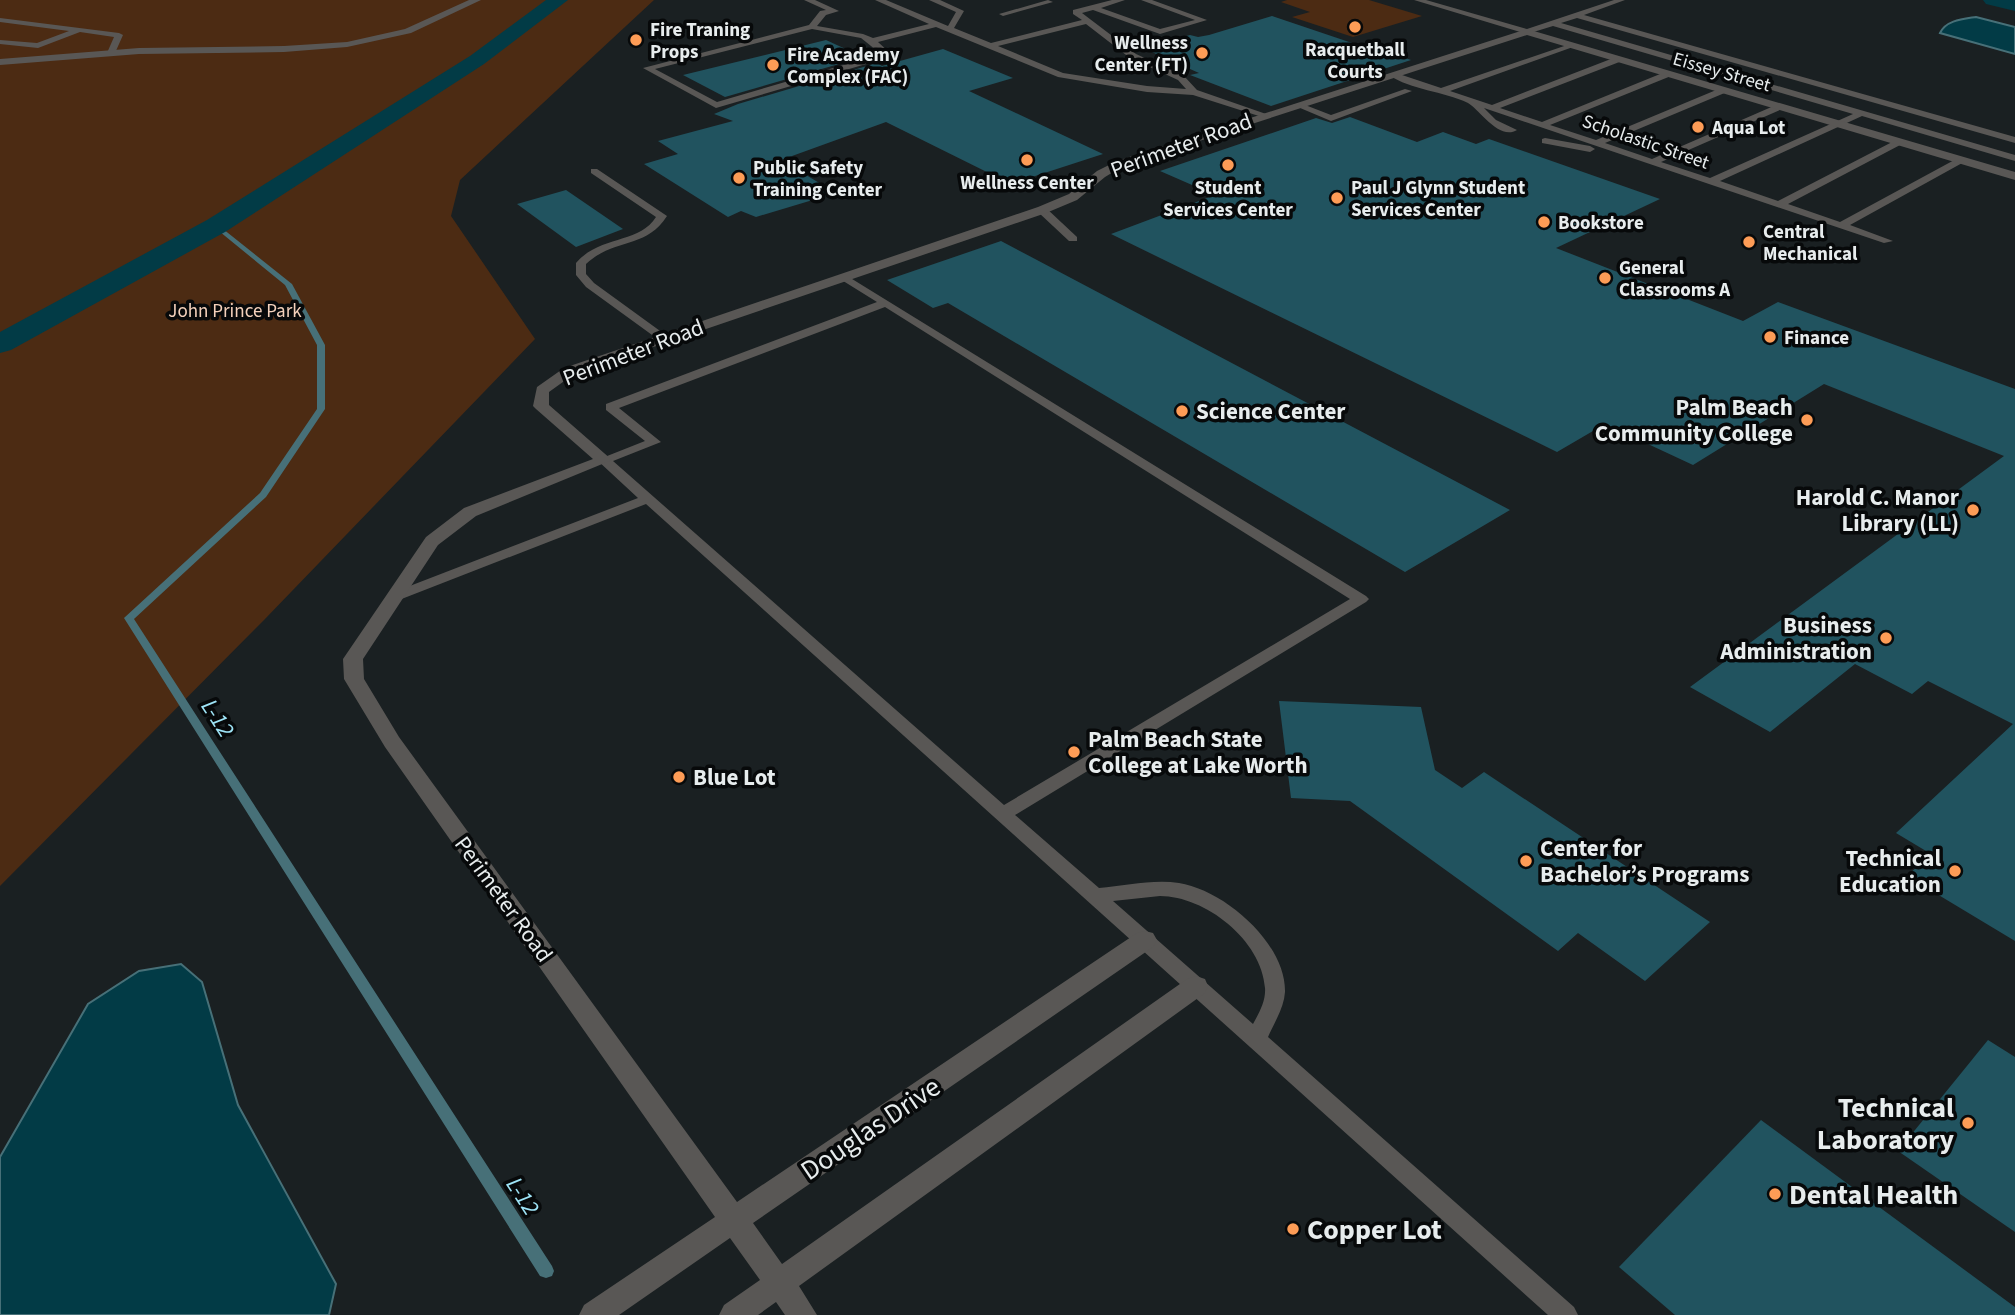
<svg xmlns="http://www.w3.org/2000/svg" width="2015" height="1315" font-family="'Source Sans 3',sans-serif">
	<rect width="100%" height="100%" fill="#1a2022"/>
	<!-- green -->
	<g fill="#4c2b13">
		<polygon points="0,0 654,0 460,180 451,216 535,339 265,619 0,886"/>
		<polygon points="1287,0 1369,0 1422,16 1353,37 1292,17 1310,12 1281,2"/>
	</g>
	<!-- water -->
	<g fill="#023b46" stroke="#477078" stroke-width="2">
		<path d="M1976 17 2015 27V54L1940 33C1946 20 1963 19 1976 17Z"/>
		<polygon points="181,964 202,982 238,1105 336,1284 329,1315 0,1315 0,1157 88,1004 139,971"/>
	</g>
	<g fill="none" stroke-linecap="round" stroke-linejoin="round">
		<!-- stream -->
		<polygon fill="#477078" fill-rule="evenodd" points="214,225 218,225 292,284 325,345 325,409 266,497 134,619 552,1266 554,1271 552,1276 546,1278 540,1276 124,618 260,493 317,409 317,345 285,285 214,227"/>
		<!-- canal -->
		<g fill="#023b46" fill-rule="evenodd">
			<polygon points="546,0 568,0 484,64 225,232 11,350 0,353 0,332 207,220 470,56"/>
			<polygon points="1983,0 2015,0 2015,11 1986,4"/>
		</g>
	</g>
	<!-- building -->
	<g fill="#21535f">
		<polygon points="1272,16 1358,45 1363,43 1411,60 1271,106 1190,75 1199,73 1143,48 1190,35 1198,37 1209,35"/>
		<polygon points="826,40 863,57 725,97 683,75"/>
		<polygon points="943,49 1013,78 969,91 1103,154 1011,184 886,122 781,160 836,193 756,217 741,211 728,217 644,164 678,154 658,141 733,121 714,114 738,104 877,63 882,66"/>
		<polygon points="1350,117 1417,142 1443,132 1476,144 1489,139 1660,199 1556,248 1743,321 1778,302 2015,389 2015,941 1907,876 1931,854 1896,833 2013,724 1928,681 1912,694 1855,664 1770,732 1690,687 2004,456 1824,384 1693,465 1605,424 1557,452 1111,234 1215,195 1160,171 1316,118 1332,123"/>
		<polygon points="566,190 623,229 576,247 517,204"/>
		<polygon points="1001,241 1510,510 1405,572 948,303 933,308 887,280"/>
		<polygon points="1279,701 1421,707 1435,770 1462,788 1484,772 1710,922 1645,981 1578,933 1558,951 1350,801 1291,798"/>
		<polygon points="1988,1040 2015,1057 2015,1232 1898,1151"/>
		<polygon points="1761,1120 2015,1307 2015,1315 1675,1315 1619,1267"/>
	</g>
	<g fill="none" stroke-linecap="round" stroke-linejoin="round">
		<!-- service -->
		<g fill="#595755" fill-rule="evenodd">
			<path d="M804 0H815L839 11 826 15 817 26 863 34 873 38 929 24 875 0H886L948 26 956 12 929 0H940L964 11 954 28 991 43 1082 20 1073 14V10L1112 0H1125L1101 8 1160 29 1195 20 1141 0H1152L1207 20 1160 34 1093 10 1082 13 1136 54 1184 76 1197 90 1269 115 1262 117 1193 95 1147 92 1058 77 936 27 878 42 890 53V57L716 108 643 68 809 25 820 11 826 10ZM1086 24 1130 58 1178 80 1186 89 1147 86 1063 73 998 46ZM812 29 861 38 881 54 717 102 655 69Z"/>
			<polygon points="1048,0 1053,2 1003,16 999,14"/>
			<path d="M1414 0H1426L1527 29 1614 0H1625L1584 15 2015 137V143L1577 18 1561 23 2015 155V161L1862 116 1720 181 1778 201 1896 140H1902V144L1788 204 1840 222 1958 158H1964V162L1850 225 1893 241 1884 243 1484 108 1496 120 1517 130C1499 141 1479 109 1468 103 1443 91 1411 90 1389 75L1396 73 1441 88 1573 43V47L1450 91 1492 105 1616 57H1622V61L1500 108 1542 122 1665 72H1671V76L1550 125 1596 140 1721 88H1727V92L1605 143 1652 159 1776 105H1782V109L1661 162 1710 178 1853 114 1553 26 1527 34Z"/>
			<polygon points="0,18 119,33 123,35 115,53 111,55 107,53 114,37 80,32 38,48 0,44 0,40 37,43 69,31 0,22"/>
			<polygon points="1405,89 1412,91 1331,121 1293,105 1300,103 1331,115"/>
			<polygon points="1545,138 1590,146 1595,149 1590,152 1542,143 1542,139"/>
			<path d="M591 169H597L667 216C645 250 615 237 586 264V274L594 283 667 336V340H659L586 287 576 275V263C600 235 639 244 656 217L591 173Z"/>
			<polygon points="1038,208 1046,208 1077,237 1077,241 1069,241 1038,212"/>
			<path d="M844 274 1366 596 1369 599 1366 602 1015 815 1099 888C1125 886 1153 879 1179 883 1224 890 1286 943 1285 992 1284 1008 1274 1023 1268 1037L1574 1307 1578 1315H1548L646 504 399 600H389L387 597 389 594 638 498 597 460 645 441 606 410V404L877 302 840 279V275ZM885 307 1350 599 1004 805 613 461 661 442 619 408ZM1160 896C1205 896 1262 940 1265 988 1266 1001 1259 1013 1253 1024L1113 901Z"/>
		</g>
		<!-- minor -->
		<g fill="#595755" fill-rule="evenodd">
			<polygon points="469,0 481,0 411,33 347,47 284,52 139,54 0,65 0,59 139,48 284,46 347,42 405,29"/>
			<polygon points="1527,29 2015,172 2015,180 1527,35 1125,165 1105,177 1077,200 1046,213 574,374 549,392 549,405 612,460 476,516 438,545 363,659 364,679 399,737 737,1202 1137,933 1145,931 1153,933 1157,940 1153,947 753,1223 782,1264 1187,979 1196,976 1205,979 1208,986 1205,993 799,1286 817,1315 785,1315 776,1302 758,1315 719,1315 724,1305 760,1280 730,1238 619,1315 579,1315 584,1305 715,1217 385,747 344,679 343,659 426,537 464,508 593,459 536,409 533,406 537,387 564,368 1038,207 1069,194 1097,171 1117,161"/>
		</g>
	</g>
	<!-- markers -->
	<g fill="#fd9c56" stroke="#07090a" stroke-width="2.5">
		<circle cx="1355" cy="27" r="7"/>
		<circle cx="636" cy="40" r="7"/>
		<circle cx="1202" cy="53" r="7"/>
		<circle cx="773" cy="65" r="7"/>
		<circle cx="1698" cy="127" r="7"/>
		<circle cx="1027" cy="160" r="7"/>
		<circle cx="1228" cy="165" r="7"/>
		<circle cx="739" cy="178" r="7"/>
		<circle cx="1337" cy="198" r="7"/>
		<circle cx="1544" cy="222" r="7"/>
		<circle cx="1749" cy="242" r="7"/>
		<circle cx="1605" cy="278" r="7"/>
		<circle cx="1770" cy="337" r="7"/>
		<circle cx="1182" cy="411" r="7"/>
		<circle cx="1807" cy="420" r="7"/>
		<circle cx="1973" cy="510" r="7"/>
		<circle cx="1886" cy="638" r="7"/>
		<circle cx="1074" cy="752" r="7"/>
		<circle cx="679" cy="777" r="7"/>
		<circle cx="1526" cy="861" r="7"/>
		<circle cx="1955" cy="871" r="7"/>
		<circle cx="1968" cy="1123" r="7"/>
		<circle cx="1775" cy="1194" r="7"/>
		<circle cx="1293" cy="1229" r="7"/>
	</g>
	<g text-anchor="middle" stroke-width="7" stroke-linejoin="round" paint-order="stroke">
		<!-- far-poi labels -->
		<g font-size="19" font-weight="bold" fill="#e7eced" stroke="#07090a" text-anchor="start">
			<text x="650" y="36">Fire Traning<tspan x="650" dy="22">Props</tspan></text>
			<text x="1188" y="49" text-anchor="end">Wellness<tspan x="1188" dy="22">Center (FT)</tspan></text>
			<text x="1355" y="56" text-anchor="middle">Racquetball<tspan x="1355" dy="22">Courts</tspan></text>
			<text x="787" y="61">Fire Academy<tspan x="787" dy="22">Complex (FAC)</tspan></text>
			<text x="1712" y="134">Aqua Lot</text>
			<text x="753" y="174">Public Safety<tspan x="753" dy="22">Training Center</tspan></text>
			<text x="1027" y="189" text-anchor="middle">Wellness Center</text>
			<text x="1228" y="194" text-anchor="middle">Student<tspan x="1228" dy="22">Services Center</tspan></text>
			<text x="1351" y="194">Paul J Glynn Student<tspan x="1351" dy="22">Services Center</tspan></text>
			<text x="1558" y="229">Bookstore</text>
			<text x="1763" y="238">Central<tspan x="1763" dy="22">Mechanical</tspan></text>
			<text x="1619" y="274">General<tspan x="1619" dy="22">Classrooms A</tspan></text>
			<text x="1784" y="344">Finance</text>
		</g>
		<!-- far-street labels -->
		<g font-size="19" fill="#e7eced" stroke="#07090a">
			<text transform="translate(1722 71) rotate(16)" y="7">Eissey Street</text>
			<text transform="translate(1646 141) rotate(19)" y="7">Scholastic Street</text>
		</g>
		<!-- far-park labels -->
		<g font-size="19" fill="#f4d1bb" stroke="#07090a">
			<text x="235" y="317">John Prince Park</text>
		</g>
		<!-- street labels -->
		<g font-size="23" fill="#e7eced" stroke="#07090a">
			<text transform="translate(1181 145) rotate(-20)" y="8">Perimeter Road</text>
			<text transform="translate(633 352) rotate(-21)" y="8">Perimeter Road</text>
			<text transform="translate(504 899) rotate(54)" y="8">Perimeter Road</text>
		</g>
		<!-- poi labels -->
		<g font-size="23" font-weight="bold" fill="#e7eced" stroke="#07090a" text-anchor="end">
			<text x="1793" y="415">Palm Beach<tspan x="1793" dy="26">Community College</tspan></text>
			<text x="1196" y="419" text-anchor="start">Science Center</text>
			<text x="1959" y="505">Harold C. Manor<tspan x="1959" dy="26">Library (LL)</tspan></text>
			<text x="1872" y="633">Business<tspan x="1872" dy="26">Administration</tspan></text>
			<text x="1088" y="747" text-anchor="start">Palm Beach State<tspan x="1088" dy="26">College at Lake Worth</tspan></text>
			<text x="693" y="785" text-anchor="start">Blue Lot</text>
			<text x="1540" y="856" text-anchor="start">Center for<tspan x="1540" dy="26">Bachelor’s Programs</tspan></text>
			<text x="1941" y="866">Technical<tspan x="1941" dy="26">Education</tspan></text>
		</g>
		<!-- water labels -->
		<g font-size="24" font-style="italic" fill="#9fe5f8" stroke="#07090a">
			<text transform="translate(218 718) rotate(57)" y="8">L-12</text>
			<text transform="translate(523 1196) rotate(57)" y="8">L-12</text>
		</g>
		<!-- near-poi labels -->
		<g font-size="28" font-weight="bold" fill="#e7eced" stroke="#07090a" text-anchor="start">
			<text x="1954" y="1117" text-anchor="end">Technical<tspan x="1954" dy="32">Laboratory</tspan></text>
			<text x="1789" y="1204">Dental Health</text>
			<text x="1307" y="1239">Copper Lot</text>
		</g>
		<!-- near-street labels -->
		<g font-size="28" fill="#e7eced" stroke="#07090a">
			<text transform="translate(870 1128) rotate(-34)" y="10">Douglas Drive</text>
		</g>
	</g>
</svg>
